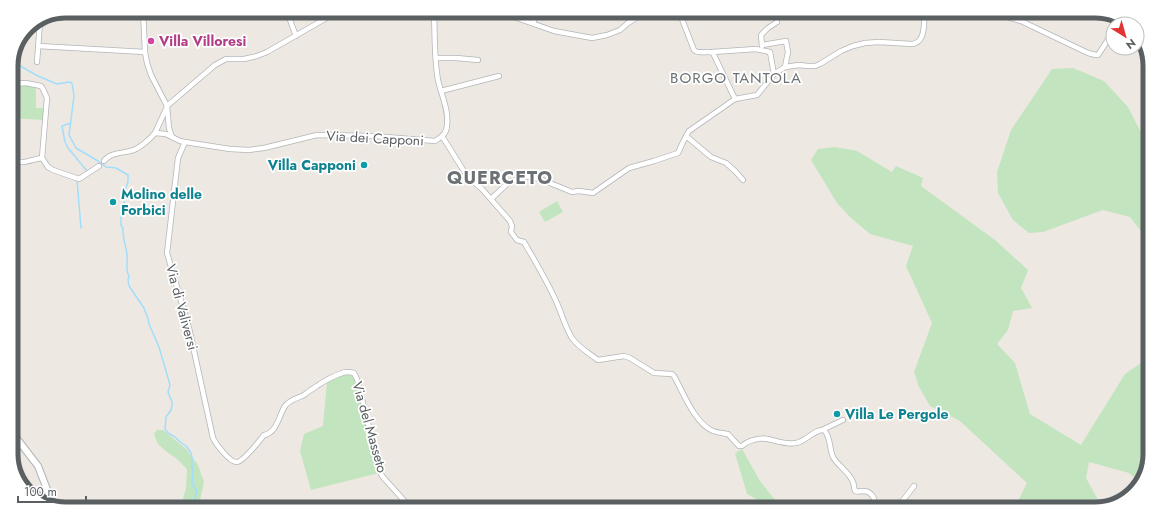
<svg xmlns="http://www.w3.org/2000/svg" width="1161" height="520" font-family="Jost,sans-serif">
	<rect width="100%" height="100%" fill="#ede9e2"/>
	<!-- green -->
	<g fill="#c2e4bf">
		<polygon points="1073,68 1104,81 1128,107 1149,148 1148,240 1130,217 1103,210 1043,232 1029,233 1013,220 998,193 997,172 1011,130 1052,69"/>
		<polygon points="13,85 24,85 36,87 36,108 44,108 43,120 11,118"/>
		<polygon points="835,147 857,151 892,172 896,166 923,178 921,186 995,240 1028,270 1021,288 1032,308 1013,311 1008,330 997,344 1015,363 1030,414 1081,445 1125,374 1147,359 1146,475 1140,482 1129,473 1089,462 1086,478 1102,507 1095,509 1014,509 1027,483 960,421 930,406 919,387 914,372 932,323 906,266 913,246 870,234 850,217 837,203 811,160 818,149"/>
		<polygon points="557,201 563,212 545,222 539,212"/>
		<polygon points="346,374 352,375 356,380 379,473 311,490 300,451 304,434 323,426 327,382"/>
		<polygon points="157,430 163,430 186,449 198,465 204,482 199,505 181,505 186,489 187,469 177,459 167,452 158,444 154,434"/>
		<polygon points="742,449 760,481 775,500 778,508 767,508 765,504 747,494 735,453"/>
	</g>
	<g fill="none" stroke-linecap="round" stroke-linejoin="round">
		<!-- stream -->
		<g stroke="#a3ddfc" stroke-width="1.5">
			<path d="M15 55 18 63 22 67 38 76 57 84 69 82 72 83 74 96 69 135 76 148 98 161 106 167 116 168 128 175V182L124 193V203L121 208V225L123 228C122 238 126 245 127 254 128 262 125 270 129 276L128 280 129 286 144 308 148 319 149 324 159 347 170 385 168 392 172 402V406L171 410 166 417 165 429 168 433 175 437 180 442 186 446 191 453 192 457V467L193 472 192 484 197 491 193 505"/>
			<polyline points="71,123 62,126 65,142 68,148 87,171 86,172"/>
			<polyline points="77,180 81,228"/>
		</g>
		<defs>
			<g id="street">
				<polyline points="143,11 145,52 147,63 151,75 167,106 169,128 172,137"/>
				<polyline points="287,12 296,36"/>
				<polyline points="503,13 554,31 592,38 607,35 620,30 628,23 644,13"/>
				<path d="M680 14 694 50C699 55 708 50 713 53L735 99"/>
				<polyline points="1000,15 1021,21 1088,53 1096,55 1098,55 1113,32"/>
				<polyline points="533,23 536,13"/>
				<polyline points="1119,24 1121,20"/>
				<polyline points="762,45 786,41 788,52 785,67"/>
				<polyline points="38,46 145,52"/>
				<polyline points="762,46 761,35 768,28 777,22"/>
				<polyline points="712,52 756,49 770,52 774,74"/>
				<polyline points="436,58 456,58 478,60"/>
				<polyline points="37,62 40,22"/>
				<polyline points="11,84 26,83 41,86 43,89 47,98 42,158"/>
				<polyline points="441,91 499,76"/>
				<polyline points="167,106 215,65 226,59 244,59 257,56 267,52 337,12"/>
				<polyline points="155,133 167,107"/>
				<path d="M442 136 467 176 482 189 510 221 512 226 511 232 517 240 524 242C535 261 547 281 556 301 562 314 565 327 572 338 578 347 590 354 598 360L624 356 630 358 654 373 672 374 674 376C683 392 695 424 713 431 718 433 723 433 728 434L739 446H742C747 441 760 437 768 439 777 441 786 445 796 443 807 441 814 429 824 430"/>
				<polyline points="686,136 711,157 726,163 735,171 743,180"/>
				<path d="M185 142 178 158 167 253 189 328 213 438C216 444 230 463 237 462 244 461 260 440 264 435 277 433 279 415 285 406 289 400 298 398 304 395 308 392 312 389 317 386 324 381 336 375 345 372 348 372 351 372 354 373L357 379 380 471 382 476 409 506"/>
				<polyline points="42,158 48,167 53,170 79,179 99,166"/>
				<path d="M11 159C22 166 31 159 42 158"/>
				<path d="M104 161C111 151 126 154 136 149 143 145 150 139 155 133L166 134 180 141 185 142 230 149 249 150 264 148 317 135 374 136 435 141C442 137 447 133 447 125 449 110 441 94 438 80 434 58 435 35 434 13"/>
				<path d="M491 199 508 183 521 177 525 176 540 179 572 192 579 191 593 193 629 168 654 161 678 153 683 142 689 131 735 99 757 95 774 74 785 67 799 65 808 66H815L820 64 841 51 853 46 865 43 879 42 912 44C926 42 923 25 925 15"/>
				<path d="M824 430C831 437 829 448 833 457 838 466 849 472 853 482 854 485 854 488 855 491 858 492 861 491 865 491 874 493 875 501 876 508"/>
				<polyline points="824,430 824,429 843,420"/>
				<polyline points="897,508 914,486"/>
			</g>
			<polyline id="secondary" points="11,431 38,466 53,505"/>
		</defs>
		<!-- street casing -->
		<use href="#street" stroke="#b3b5b9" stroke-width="6"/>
		<!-- secondary casing -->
		<use href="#secondary" stroke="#b1b6b9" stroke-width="8"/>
		<!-- street -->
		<use href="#street" stroke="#fff" stroke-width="4.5"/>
		<!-- secondary -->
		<use href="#secondary" stroke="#fff" stroke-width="6"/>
	</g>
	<!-- markers -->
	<circle fill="#d1479c" stroke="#fff" stroke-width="1.5" cx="151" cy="41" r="4"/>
	<g fill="#0f9aa8" stroke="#fff" stroke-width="1.5">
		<circle cx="364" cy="165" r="4"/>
		<circle cx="113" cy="202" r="4"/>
		<circle cx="837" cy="414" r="4"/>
	</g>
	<g text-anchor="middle" stroke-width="3.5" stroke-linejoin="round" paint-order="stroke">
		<!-- hotel labels -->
		<g font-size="14" font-weight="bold" fill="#b23c85" stroke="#fff" text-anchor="start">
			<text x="159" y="46">Villa Villoresi</text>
		</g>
		<!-- street labels -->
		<g font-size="14" fill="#5a5f62" stroke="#fff">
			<text transform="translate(375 138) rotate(3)" y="5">Via dei Capponi</text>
			<text transform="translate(182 307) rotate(75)" y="5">Via di Valiversi</text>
			<text transform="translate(370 427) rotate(74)" y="5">Via del Masseto</text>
		</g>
		<!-- culture labels -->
		<g font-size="14" font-weight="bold" fill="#0d838f" stroke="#fff" text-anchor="start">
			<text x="356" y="170" text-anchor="end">Villa Capponi</text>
			<text x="121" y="199">Molino delle<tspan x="121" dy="16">Forbici</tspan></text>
			<text x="845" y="419">Villa Le Pergole</text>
		</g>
		<!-- neighbourhood labels -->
		<g font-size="15" letter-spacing="1" fill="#6b7174" stroke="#fff">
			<text x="736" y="83">BORGO TANTOLA</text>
		</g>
		<!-- district labels -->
		<g font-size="18" font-weight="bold" letter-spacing="1" fill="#6b7174" stroke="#fff">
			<text x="500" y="184">QUERCETO</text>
		</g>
	</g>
	<!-- crop -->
	<path d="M0 0H1161V520H0ZM66 18H1095A48 48 0 0 1 1143 66V454A48 48 0 0 1 1095 502H66A48 48 0 0 1 18 454V66A48 48 0 0 1 66 18Z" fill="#fff" fill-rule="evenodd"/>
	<path fill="none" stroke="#5a5f62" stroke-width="5" d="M66 18H1095A48 48 0 0 1 1143 66V454A48 48 0 0 1 1095 502H66A48 48 0 0 1 18 454V66A48 48 0 0 1 66 18Z"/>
	<!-- north arrow -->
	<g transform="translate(1125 36) rotate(143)"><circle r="19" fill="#ffffff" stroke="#bdbfc0"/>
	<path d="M0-3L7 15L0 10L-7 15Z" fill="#e23335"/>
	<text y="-6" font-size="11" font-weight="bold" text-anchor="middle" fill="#5a5f62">N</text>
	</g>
	<!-- scale -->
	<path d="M18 496v6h68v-6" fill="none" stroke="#5a5f62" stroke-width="2"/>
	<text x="24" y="496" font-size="12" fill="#5a5f62" stroke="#ffffff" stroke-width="3" paint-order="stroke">100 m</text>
</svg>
